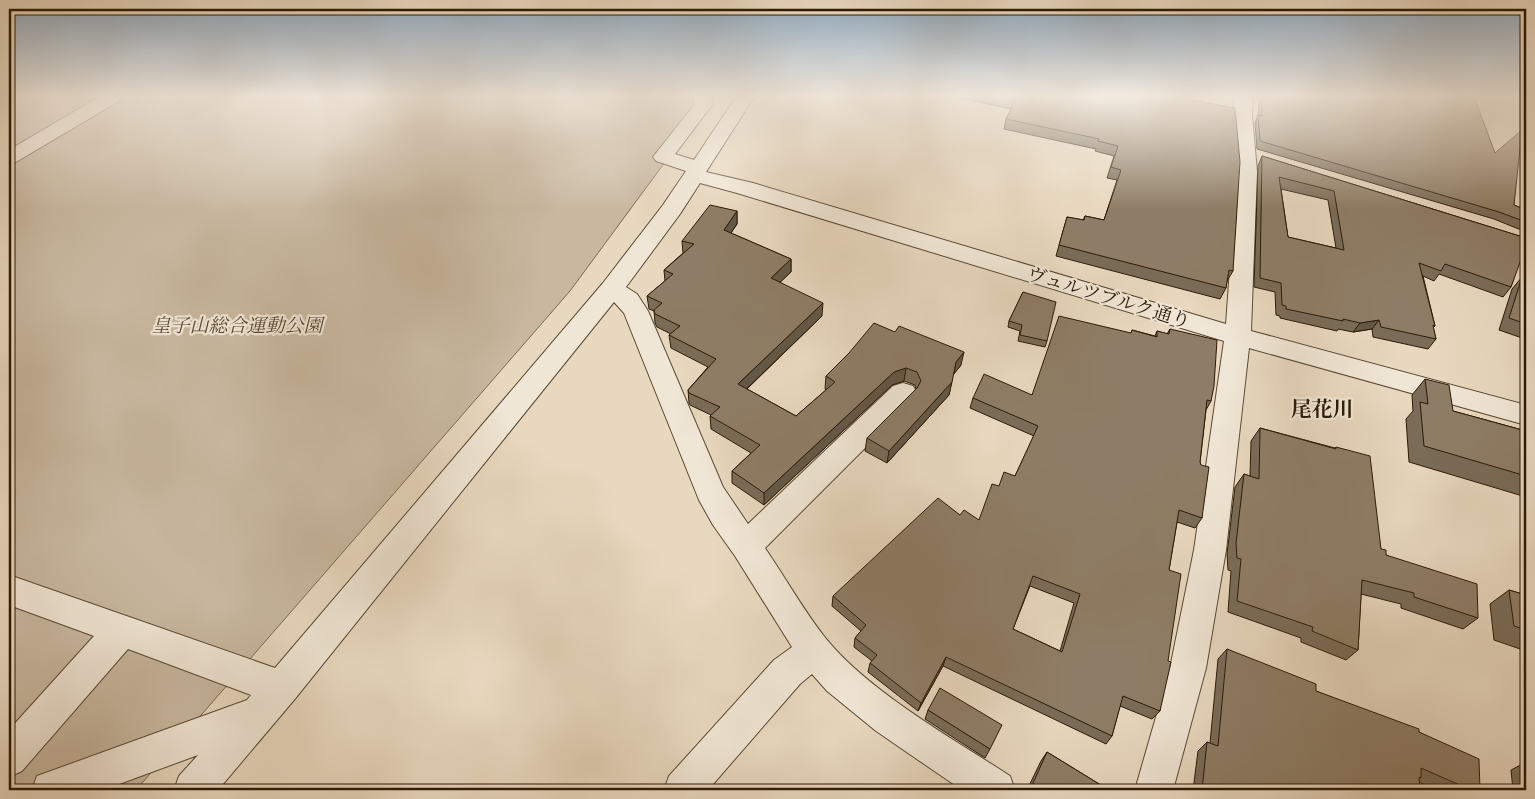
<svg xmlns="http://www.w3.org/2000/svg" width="1535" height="799" font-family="'Gentium Book Plus','Noto Serif JP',serif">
	<rect width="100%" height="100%" fill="#e8d8bf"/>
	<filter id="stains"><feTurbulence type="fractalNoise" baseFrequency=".004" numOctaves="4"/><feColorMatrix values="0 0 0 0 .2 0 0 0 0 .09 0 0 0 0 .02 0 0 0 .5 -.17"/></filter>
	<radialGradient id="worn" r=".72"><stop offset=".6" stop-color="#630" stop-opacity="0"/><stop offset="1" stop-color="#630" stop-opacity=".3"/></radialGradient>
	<!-- green -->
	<polygon fill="#c8b8a0" stroke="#7a6953" points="9,97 713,97 570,291 136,790 9,790"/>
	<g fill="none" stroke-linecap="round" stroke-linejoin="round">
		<defs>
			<g id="minor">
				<polygon points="99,97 121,97 119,101 16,162 9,164 9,150"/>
				<path d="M693 97H711L712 105 675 154 694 160 736 97H754L706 172 753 183 1226 324 1237 172 1232 114 1235 97H1253L1252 114 1257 172 1251 331 1526 405V425L1249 348 1226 550 1206 668 1173 790H1135L1170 668 1194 550 1224 341 737 193 700 183 680 214 626 287 637 294 648 311 723 487 748 524 893 386 903 383 913 386 917 393 913 400 765 548C785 577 805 613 827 640 871 693 952 738 1010 776L1015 790H962L876 731 827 691 812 674 800 684 708 790H664L669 776 774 660 792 647 735 556 713 525 699 500 624 313 614 302 294 700 218 790H174L179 776 198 755 103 790H32L37 776 247 700 251 695 128 649 22 771 9 777V730L94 636 9 605V575L275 668 603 283 663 205 686 171 656 161 653 157 694 105Z"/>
			</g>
		</defs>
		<!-- minor casing -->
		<use href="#minor" stroke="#5b4a34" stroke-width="2"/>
		<!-- minor -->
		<use href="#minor" fill="#f0e6d5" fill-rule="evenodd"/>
	</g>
	<!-- wall -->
	<g fill="#7a6c58" stroke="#2c1a06" fill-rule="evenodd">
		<polygon points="955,97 1176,97 1233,271 1227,281 1226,288 1220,299 1056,256 1067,217 1083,220 1085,216 1104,220 1117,180 1107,178 1114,156 1095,151 1096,149 1004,129 1006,119 1011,109"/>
		<polygon points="1259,97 1474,97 1514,205 1526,210 1526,232 1494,219 1257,149 1255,123 1258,115"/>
		<path d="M1262 156 1526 238 1511 287 1503 297 1439 274 1434 281 1423 276 1435 326 1433 328 1436 339 1428 349 1373 337 1372 329 1353 332 1338 329 1337 331 1280 318V316L1276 315 1275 292 1254 287 1258 166ZM1281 189 1328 200 1336 248 1288 237Z"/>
		<polygon points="737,211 737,224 731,233 791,259 791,272 780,282 822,316 747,389 796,416 826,390 825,389 826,376 849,353 961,365 953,375 949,395 887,463 865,451 867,438 916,389 915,385 904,381 892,385 764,505 732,483 732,471 751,453 711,429 710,416 711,415 690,405 689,403 688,390 708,367 671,348 669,335 671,334 657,327 655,323 654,311 649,309 647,296 665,281 664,270 683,253 682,241"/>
		<polygon points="1522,277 1526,279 1526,338 1525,339 1499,330 1512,289"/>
		<polygon points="1023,292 1047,341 1045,347 1018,341 1020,331 1008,327 1009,321"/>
		<path d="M1170 329 1211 401 1206 410 1200 462 1202 518 1195 528 1177 522 1169 570 1160 711 1152 719 1120 706 1112 736 1106 744 943 666 918 711 868 672 870 663 872 661 854 647 855 638 861 631 832 606 833 596 960 515 979 520 1015 476 1034 436 970 408 973 398 1032 395 1131 333 1132 330 1155 336 1157 331 1167 334ZM1030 586 1074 603 1060 651 1013 629Z"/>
		<polygon points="1425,379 1453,411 1526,431 1526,497 1409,462 1406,419 1413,411 1412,395"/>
		<polygon points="1260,428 1335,448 1336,447 1381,549 1386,555 1478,618 1463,629 1401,608 1401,604 1361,594 1358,650 1346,660 1301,642 1301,638 1228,612 1231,571 1228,570 1227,554 1235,487 1244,474 1250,476 1251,441"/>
		<polygon points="1509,590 1526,595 1526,651 1494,640 1490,604"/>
		<polygon points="1227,649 1316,691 1419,732 1480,790 1437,790 1419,782 1420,790 1193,790 1198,751 1207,742 1210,743 1218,659"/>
		<polygon points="928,710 990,749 985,758 925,719"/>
		<polygon points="1047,752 1109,790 1027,790 1041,761"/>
		<polygon points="1526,762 1526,790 1513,790 1511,770"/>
	</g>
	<!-- shaded-wall -->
	<g fill="#635847" stroke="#2c1a06">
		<polygon points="737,211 737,224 724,243 724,230"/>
		<polygon points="791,259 791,272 771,291 771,278"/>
		<polygon points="823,303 822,316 738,397 738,384"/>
		<polygon points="1379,320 1372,329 1353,332 1360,323"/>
		<polygon points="964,352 961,365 953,375 956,362"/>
		<polygon points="906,368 904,381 892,385 764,505 764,493 894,372"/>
		<polygon points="952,382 949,395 887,463 889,451"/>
		<polygon points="946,657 943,666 918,711 921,703"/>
	</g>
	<!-- building -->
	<g fill="#8e7d66" stroke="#2c1a06" fill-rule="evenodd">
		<polygon points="1001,97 1176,97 1235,108 1240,162 1233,271 1229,270 1226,288 1059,245 1067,217 1084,220 1085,216 1104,220 1121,170 1111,167 1118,146 1098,141 1099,139 1006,119 1016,100"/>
		<polygon points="1262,97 1474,97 1495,153 1522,130 1514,205 1526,210 1526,222 1499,212 1260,141 1258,115 1262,116"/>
		<path d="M1262 156 1526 238V246L1511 287 1445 264 1441 271 1419 263 1435 326 1433 325 1436 339 1381 327 1379 320 1360 323 1343 319V321L1286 309V306L1282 305 1281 283 1260 278ZM1279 177 1334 191 1344 250 1288 237Z"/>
		<polygon points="710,205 737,211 724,230 791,259 771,278 823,303 738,384 796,416 835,382 826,376 849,353 874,323 895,332 899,326 964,352 956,362 952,382 889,451 867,438 917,388 921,381 917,372 906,368 894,372 764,493 732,471 760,445 710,416 720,407 689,393 688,390 716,359 669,335 680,326 655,314 654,310 662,303 647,296 673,274 664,270 694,244 682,241"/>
		<polygon points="1522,277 1526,279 1526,324 1509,318"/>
		<polygon points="1023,292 1056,302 1047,341 1020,335 1022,325 1009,321"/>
		<path d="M1059 316 1131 333 1132 330 1157 337V331L1169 334 1170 329 1217 340 1214 386 1211 401 1207 400 1200 462 1201 465 1209 467 1202 518 1179 510 1169 570 1181 574 1168 661 1171 662 1160 711 1123 696 1112 736 946 657 921 703 870 663 877 655 855 638 866 625 833 596 938 498 960 515 964 510 979 520 992 484 999 486 1004 472 1015 476 1038 426 973 398 984 374 1032 395ZM1033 576 1080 594 1062 652 1013 629Z"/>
		<polygon points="1425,379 1449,385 1453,411 1526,431 1526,476 1424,446 1420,402 1428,404"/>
		<polygon points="1260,428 1336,449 1336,447 1370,456 1381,549 1386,550 1386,555 1477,584 1478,618 1414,597 1414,593 1362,580 1358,650 1312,631 1313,627 1237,601 1241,559 1237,558 1236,543 1244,474 1259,479"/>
		<polygon points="1509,590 1526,595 1526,630 1514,626"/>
		<polygon points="1227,649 1316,684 1316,691 1419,729 1419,732 1479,759 1480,790 1471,790 1421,768 1421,778 1419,777 1420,790 1202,790 1207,742 1218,746"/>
		<polygon points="940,688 1002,725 990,749 928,710"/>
		<polygon points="1047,752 1109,790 1030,790"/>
	</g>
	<!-- sky -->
	<linearGradient id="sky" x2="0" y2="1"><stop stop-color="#8ea8be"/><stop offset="0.46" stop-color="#f5ede2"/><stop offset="1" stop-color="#f5ede2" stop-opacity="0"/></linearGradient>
	<rect width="1535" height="209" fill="url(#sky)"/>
	<g text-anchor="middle" stroke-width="4.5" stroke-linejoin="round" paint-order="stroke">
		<!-- street labels -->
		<g font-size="19" fill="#2c1a06" stroke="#f0e6d5">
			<text transform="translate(1109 297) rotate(17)" y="7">ヴュルツブルク通り</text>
		</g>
		<!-- park labels -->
		<g font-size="19" font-style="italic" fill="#5b4934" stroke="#f0e6d5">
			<text x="237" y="332">皇子山総合運動公園</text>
		</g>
		<!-- quarter labels -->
		<g font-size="21" font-weight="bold" fill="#2c1a06" stroke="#f0e6d5">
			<text x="1322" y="416">尾花川</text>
		</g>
	</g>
	<!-- margin -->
	<rect width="1535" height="799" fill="none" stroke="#e8d8bf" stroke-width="30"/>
	<rect x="10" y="10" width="1515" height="779" fill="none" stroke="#2c1a06" stroke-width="2.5"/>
	<rect x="15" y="15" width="1505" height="769" fill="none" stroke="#2c1a06"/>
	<rect width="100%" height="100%" filter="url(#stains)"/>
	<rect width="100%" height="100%" fill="url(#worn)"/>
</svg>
